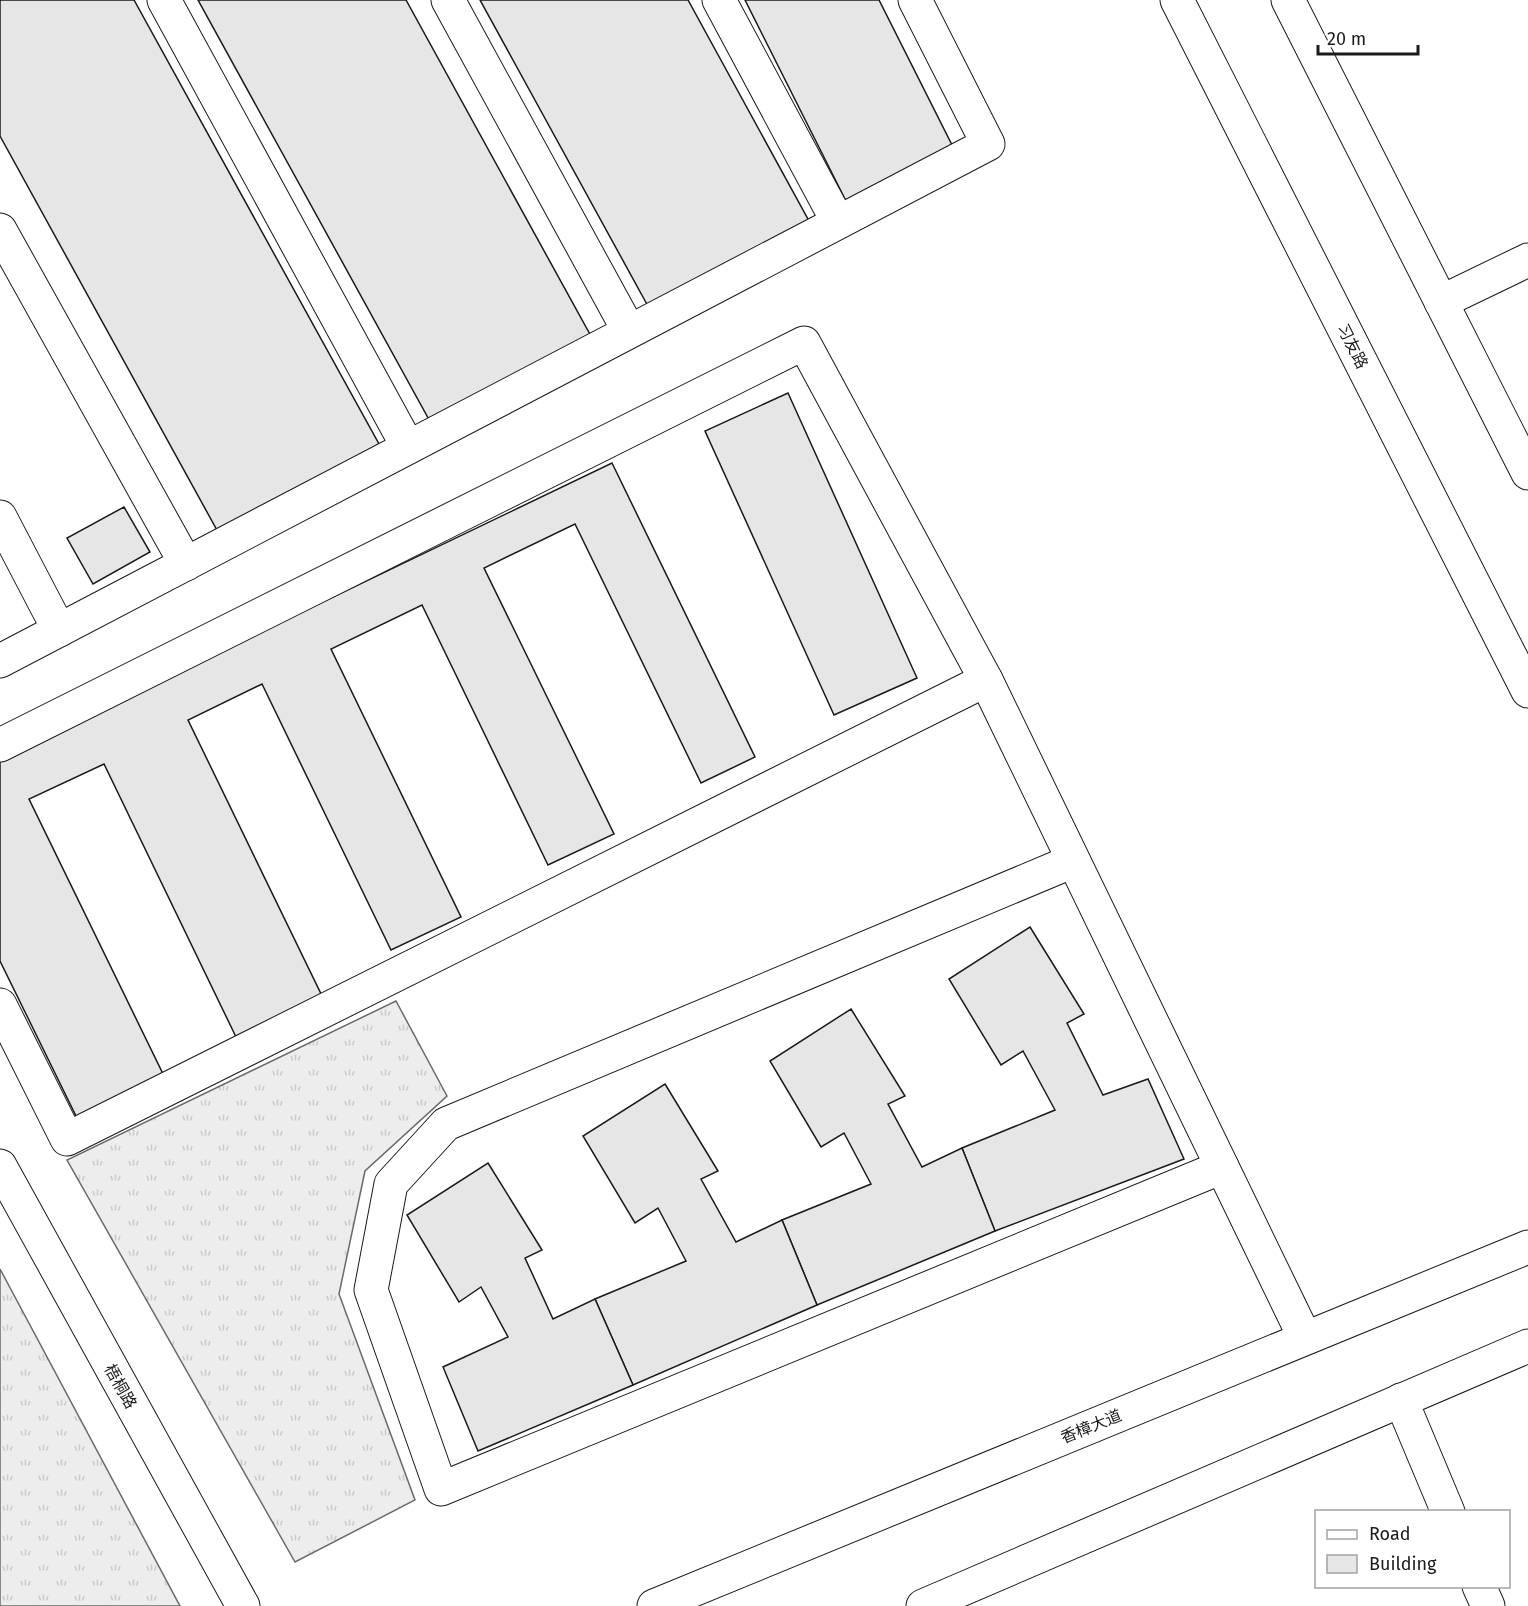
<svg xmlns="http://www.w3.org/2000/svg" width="1528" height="1606" font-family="'Fira Sans','Noto Sans SC',sans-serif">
	<defs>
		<pattern id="grass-tufts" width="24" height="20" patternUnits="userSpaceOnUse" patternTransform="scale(1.5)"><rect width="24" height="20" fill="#ededed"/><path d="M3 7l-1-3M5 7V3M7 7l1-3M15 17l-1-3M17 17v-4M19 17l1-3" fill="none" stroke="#cbcbcb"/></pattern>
	</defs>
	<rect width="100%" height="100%" fill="#fff"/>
	<!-- grass -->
	<g fill="url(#grass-tufts)" stroke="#6a6a6a" stroke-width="1.5">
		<polygon points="396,1001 447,1096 365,1171 339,1294 415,1500 295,1562 67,1160"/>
		<polygon points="0,1269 180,1606 0,1606"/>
	</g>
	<!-- building -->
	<g fill="#e6e6e6" stroke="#1a1a1a" stroke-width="1.5">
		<polygon points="0,0 134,0 379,444 218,532 0,136"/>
		<polygon points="198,0 406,0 592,338 432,425"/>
		<polygon points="480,0 688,0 809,221 649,308"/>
		<polygon points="745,0 879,0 953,147 846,201"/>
		<polygon points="788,393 917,678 834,715 705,431"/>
		<polygon points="612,463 755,757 701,783 575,524 484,568 614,834 548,865 422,605 331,649 461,917 391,950 262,684 188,720 323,998 237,1039 104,764 29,799 164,1076 77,1118 0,961 0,757"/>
		<polygon points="124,507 150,552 93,584 67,538"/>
		<polygon points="1030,927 1084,1014 1067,1023 1103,1095 1148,1079 1184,1159 995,1231 962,1148 1055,1110 1023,1051 1001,1065 949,979"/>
		<polygon points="851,1009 905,1096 888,1104 922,1167 962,1148 995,1231 817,1305 782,1220 871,1184 844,1133 821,1147 770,1061"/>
		<polygon points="665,1084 718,1171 701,1179 736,1242 782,1220 817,1305 633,1385 595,1299 686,1261 658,1208 635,1223 583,1136"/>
		<polygon points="488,1163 542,1250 525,1258 553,1319 595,1299 633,1385 478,1451 443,1367 508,1337 481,1287 459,1302 407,1215"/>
	</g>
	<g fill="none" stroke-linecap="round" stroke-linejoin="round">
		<defs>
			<g id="minor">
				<polyline points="164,0 408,447"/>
				<polyline points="448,0 629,331"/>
				<polyline points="719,0 838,222"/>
				<polyline points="0,230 186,564"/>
				<polyline points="1441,302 1528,260"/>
				<polyline points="0,517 59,630"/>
				<polyline points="0,661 988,144 915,0"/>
				<polyline points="0,745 804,343 986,680 1305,1338"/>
				<polyline points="1073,861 446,1124 391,1184 371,1290 441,1489 1222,1167"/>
				<polyline points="0,1005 67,1139 986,680"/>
				<polyline points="0,1166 243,1606"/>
				<polyline points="1401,1400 1448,1512"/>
				<polyline points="1479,1586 1488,1606"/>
			</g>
			<g id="major">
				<polyline points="1177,0 1528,691"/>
				<polyline points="1288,0 1528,473"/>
				<polyline points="654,1606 1528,1247"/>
				<polyline points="923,1606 1528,1346"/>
			</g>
		</defs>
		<!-- minor casing -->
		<use href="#minor" stroke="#1a1a1a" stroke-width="35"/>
		<!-- major casing -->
		<use href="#major" stroke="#1a1a1a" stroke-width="35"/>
		<!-- minor -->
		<use href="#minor" stroke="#fff" stroke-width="33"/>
		<!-- major -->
		<use href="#major" stroke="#fff" stroke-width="33"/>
	</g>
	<g text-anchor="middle" stroke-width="4.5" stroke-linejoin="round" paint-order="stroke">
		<!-- street labels -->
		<g font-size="16" fill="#1a1a1a" stroke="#fff">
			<text transform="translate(1353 346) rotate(63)" y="6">习友路</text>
			<text transform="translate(121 1386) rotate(61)" y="6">梧桐路</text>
			<text transform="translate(1091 1426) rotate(-22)" y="6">香樟大道</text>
		</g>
	</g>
	<!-- legend -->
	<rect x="1315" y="1510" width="195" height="78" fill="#ffffff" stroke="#a3a3a3" stroke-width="1.5"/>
	<rect x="1327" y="1530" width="30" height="9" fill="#ffffff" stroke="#a3a3a3" stroke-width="1.5"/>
	<text x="1369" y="1540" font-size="18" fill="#1a1a1a">Road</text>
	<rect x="1327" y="1555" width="30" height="18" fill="#e6e6e6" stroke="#a3a3a3" stroke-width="1.5"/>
	<text x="1369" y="1570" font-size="18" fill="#1a1a1a">Building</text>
	<!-- scale -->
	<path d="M1318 45v9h100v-9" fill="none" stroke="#1a1a1a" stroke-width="3"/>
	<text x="1327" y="45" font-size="18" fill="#1a1a1a" stroke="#ffffff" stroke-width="4.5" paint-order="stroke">20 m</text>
</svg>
